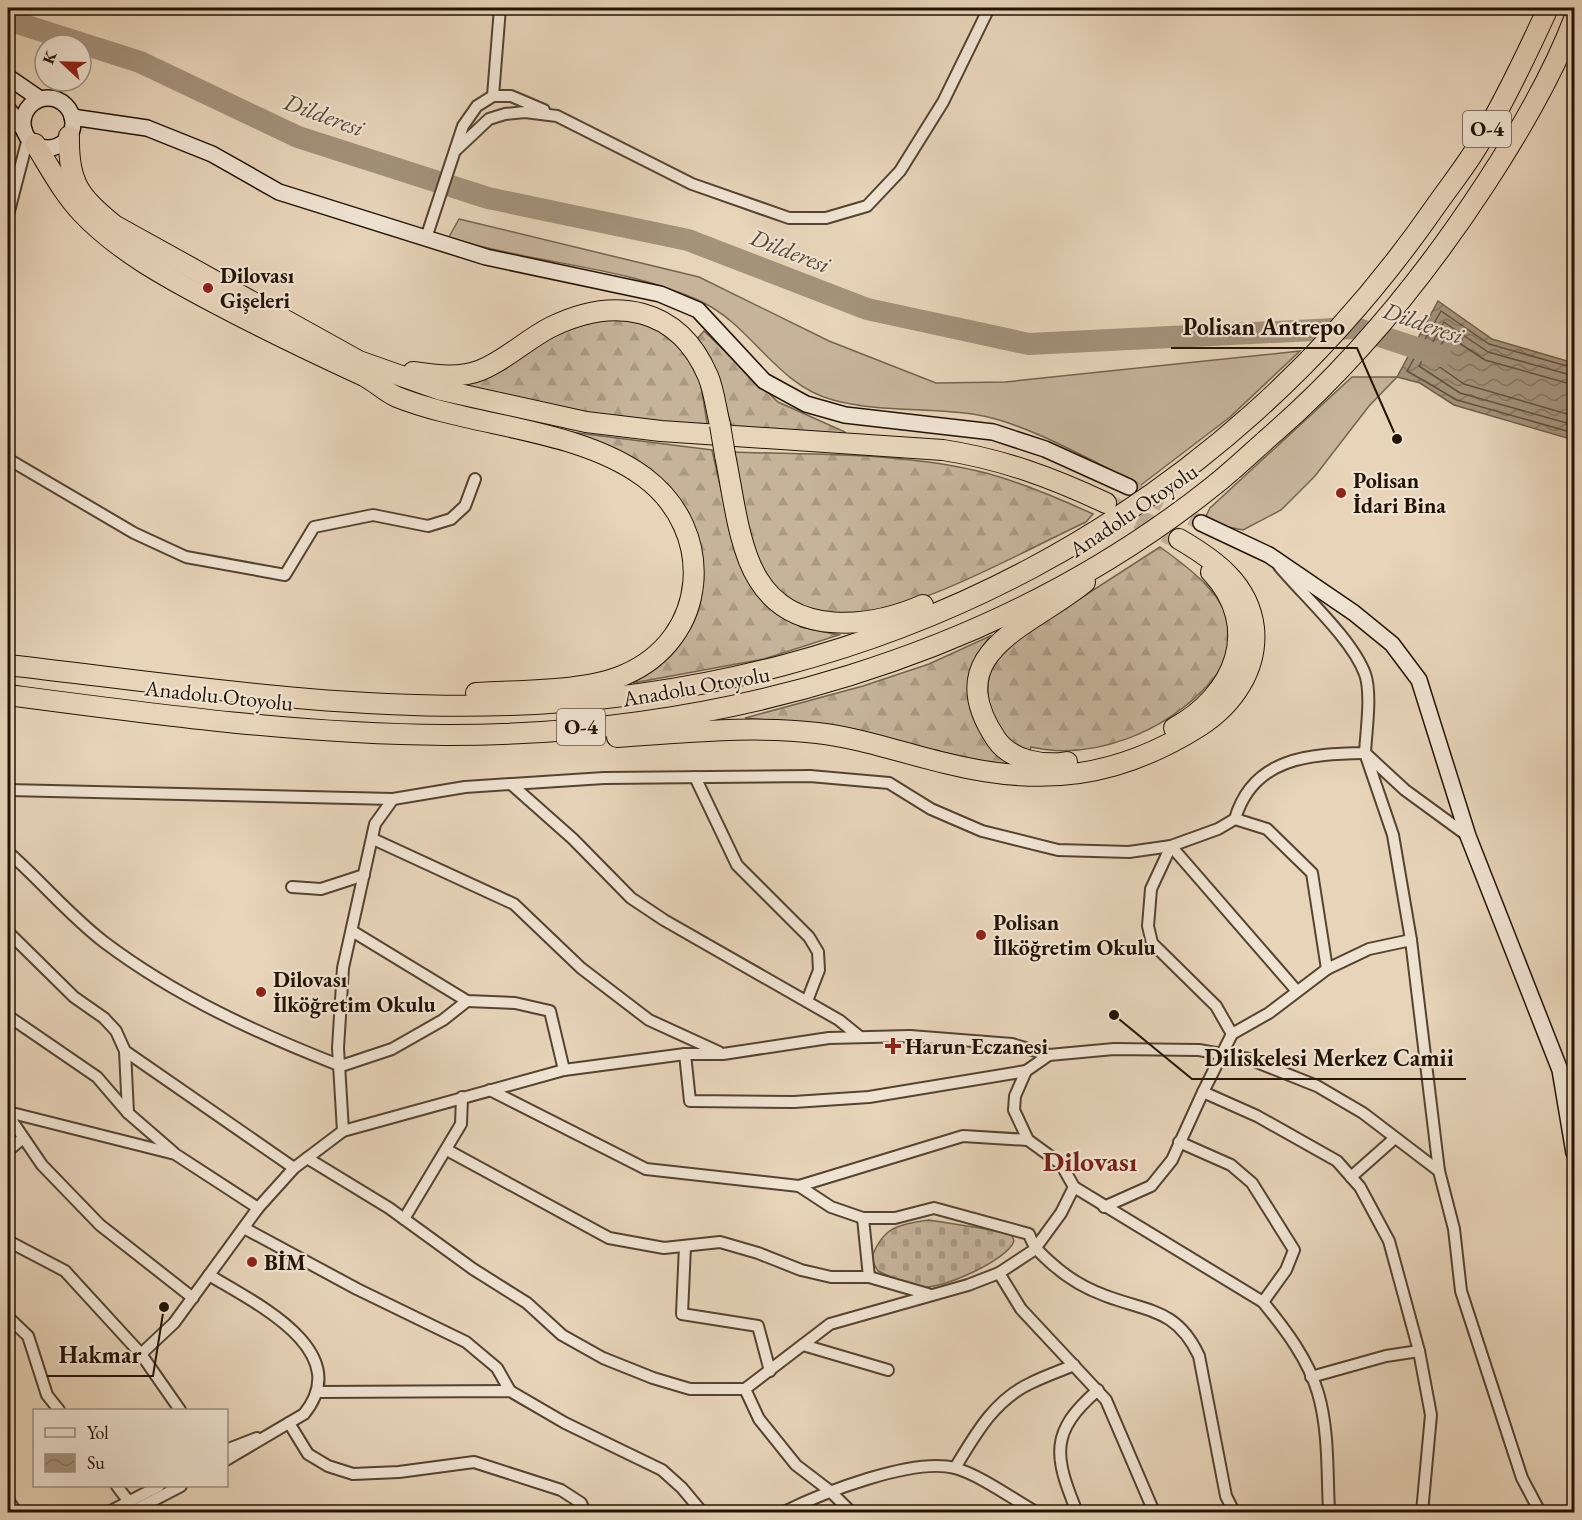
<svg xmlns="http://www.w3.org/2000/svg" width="1582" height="1520" font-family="'EB Garamond',serif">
	<defs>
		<pattern id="forest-firs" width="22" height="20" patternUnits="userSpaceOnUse" patternTransform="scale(1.5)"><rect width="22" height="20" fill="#c6b39a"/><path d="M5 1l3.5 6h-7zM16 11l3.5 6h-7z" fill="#aa9983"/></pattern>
		<pattern id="cemetery-stones" width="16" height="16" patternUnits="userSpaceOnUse" patternTransform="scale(1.5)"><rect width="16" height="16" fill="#c6b39a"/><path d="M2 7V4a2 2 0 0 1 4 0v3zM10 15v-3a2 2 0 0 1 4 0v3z" fill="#aa9983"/></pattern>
		<pattern id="water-waves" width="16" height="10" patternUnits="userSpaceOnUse" patternTransform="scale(1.5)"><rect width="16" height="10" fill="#a4927b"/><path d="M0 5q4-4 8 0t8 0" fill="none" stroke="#857663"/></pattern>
	</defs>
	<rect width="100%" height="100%" fill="#e7d4b9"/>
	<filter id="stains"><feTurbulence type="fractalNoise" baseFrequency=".00333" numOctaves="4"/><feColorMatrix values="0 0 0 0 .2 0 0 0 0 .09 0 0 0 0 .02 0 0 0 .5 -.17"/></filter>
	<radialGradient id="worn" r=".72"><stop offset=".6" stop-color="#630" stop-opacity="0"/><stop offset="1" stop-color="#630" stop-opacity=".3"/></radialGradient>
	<!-- grass -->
	<g fill="#c6b39a" stroke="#74634f" stroke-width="1.5">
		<path d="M459 219 699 277 829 341 936 383 1005 382 1300 351 1230 417 1141 485C1095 463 1027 423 978 415 930 407 881 413 833 400 776 385 752 325 700 301 622 265 530 264 449 237Z"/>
		<polygon points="1352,377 1397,377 1369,406 1315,476 1281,510 1243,530 1203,522 1210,508"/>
	</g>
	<!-- forest -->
	<g fill="url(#forest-firs)" stroke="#74634f" stroke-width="1.5">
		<polygon points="610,316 652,326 679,346 693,361 700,380 708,429 582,413 442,384 524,354 571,326"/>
		<polygon points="704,331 778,402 845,432 845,437 733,430 710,359 696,340"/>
		<path d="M554 430 712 450 733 543 782 615 801 627 839 635 764 659 633 683C668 660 703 630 702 584 702 566 687 527 681 508Z"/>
		<path d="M732 452C816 455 904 452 986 473 1023 483 1058 498 1093 514L1086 522C1019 553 914 614 841 617 820 618 782 599 769 583 742 549 740 493 732 452Z"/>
		<path d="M1160 547C1188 567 1228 596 1231 633 1232 653 1220 672 1208 685 1164 732 1094 761 1031 747L1029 753C1022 750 1013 747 1008 742 988 724 981 682 996 659 999 654 1004 650 1008 645Z"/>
		<polygon points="990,636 976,656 972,707 979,729 993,750 1012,764 1009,767 823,725 745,718 863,686 929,664"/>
	</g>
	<!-- cemetery -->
	<path fill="url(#cemetery-stones)" stroke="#74634f" stroke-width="1.5" d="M929 1220 1011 1233 1014 1241C1008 1260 941 1290 921 1287 907 1285 891 1277 878 1271L871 1259C883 1227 896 1225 929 1220Z"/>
	<!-- water -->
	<polygon fill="url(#water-waves)" stroke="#705f4b" stroke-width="1.5" points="1438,301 1492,339 1574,363 1574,440 1454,405 1420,383 1397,377"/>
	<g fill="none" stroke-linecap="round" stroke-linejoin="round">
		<!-- shore -->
		<g stroke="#645240" stroke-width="1.5">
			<polyline points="1574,368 1489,344 1441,311 1407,371 1457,400 1574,433"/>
			<polyline points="1574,376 1488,352 1444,322 1419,366 1460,393 1574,425"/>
			<polyline points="1574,385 1485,360 1447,335 1431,361 1464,384 1574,416"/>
		</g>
		<!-- river -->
		<polyline stroke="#a4927b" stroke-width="22" points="8,20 140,62 298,137 488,198 688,240 867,309 1029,344 1355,328 1441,356"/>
		<!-- secondary-tunnel -->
		<polyline stroke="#c0ad95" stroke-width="15" stroke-dasharray="15 8" stroke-linecap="butt" points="1129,487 1201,523"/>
		<!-- motorway-tunnel -->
		<polyline stroke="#c0ad95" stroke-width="20" stroke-dasharray="20 10" stroke-linecap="butt" points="1111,506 1179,539"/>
		<defs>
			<g id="minor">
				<polyline points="493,96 500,8"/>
				<polyline points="456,150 489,119 505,114 525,112 557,116 692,184 789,218 826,218 867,206 900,171 943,102 989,8"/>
				<polyline points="8,215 28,138"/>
				<polyline points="426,238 463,126 477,106 493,96 511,96 544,110"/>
				<polyline points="8,459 134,533 186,557 285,575 314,527 373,515 428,526 451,519 465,506 475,479"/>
				<polyline points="695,777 737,865 809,937 818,952 819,970 807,1001"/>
				<polyline points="511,784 573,839 631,898 664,920 839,1020 860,1037"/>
				<polyline points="8,790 393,799 465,787 604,778 810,776 889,783 931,809 982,831 1058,850 1129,852 1171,846 1218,829 1235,819 1267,829 1312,873 1327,969"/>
				<path d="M1235 819C1253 757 1310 754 1365 753 1366 732 1372 694 1365 674 1352 639 1304 596 1279 566"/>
				<polyline points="1468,836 1405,790 1365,753 1393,835 1411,940 1439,1171 1454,1229 1461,1291 1522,1478 1540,1512"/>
				<polyline points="373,839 514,904 581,968 649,1020 719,1052"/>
				<polyline points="1171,846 1151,889 1148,926 1152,943 1216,1006 1232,1034"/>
				<polyline points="1171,846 1296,990"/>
				<path d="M8 852C41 881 69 915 104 942 177 997 257 1033 341 1066L392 1049 443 1020 467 1001"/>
				<polyline points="292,887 321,889 364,875"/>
				<polyline points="352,931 467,1001 515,1003 550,1011 564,1070"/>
				<polyline points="8,932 74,997 104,1018 116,1031 125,1051 128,1113"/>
				<polyline points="8,1016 97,1077 128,1113 173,1152"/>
				<polyline points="125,1051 294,1168"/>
				<polyline points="685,1054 690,1101 794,1102 869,1097 1026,1071"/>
				<polyline points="490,1090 646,1169 799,1186 963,1136 1028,1140"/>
				<polyline points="1203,1092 1232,1034 1269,1013 1327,969 1369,949 1411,940"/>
				<polyline points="8,1112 175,1154 258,1208"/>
				<polyline points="8,1115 42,1165 100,1225 193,1298"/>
				<polyline points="343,1131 338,1048 343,968 375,824 393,799"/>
				<polyline points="1179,1142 1231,1165 1252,1183 1294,1250 1286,1270 1263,1302"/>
				<polyline points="447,1150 609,1238 664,1248 720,1242 758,1253 801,1270 831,1277 869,1277 928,1294"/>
				<polyline points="8,1151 23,1138"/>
				<polyline points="307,1158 389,1208 473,1269 527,1303 562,1335 603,1358 653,1378 690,1389 745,1389"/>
				<polyline points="1351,1177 1395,1138"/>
				<path d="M799 1186 831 1207 863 1218H895L934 1208 1029 1234C1034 1248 1039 1252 1050 1262 1067 1278 1084 1288 1106 1296 1149 1312 1177 1309 1199 1356L1226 1496 1234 1512"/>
				<polyline points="1104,1207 1151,1186 1172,1160 1203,1092 1257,1116 1337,1161 1360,1187 1389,1241 1419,1351 1431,1415 1422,1512"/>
				<polyline points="863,1218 869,1277"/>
				<polyline points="404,1219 461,1124 462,1097"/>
				<polyline points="244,1228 357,1289 466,1342 497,1368 510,1391"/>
				<polyline points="8,1241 65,1271 141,1354 180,1410"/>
				<polyline points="685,1246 682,1314 758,1326 770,1371"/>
				<polyline points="999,1273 1021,1309 1106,1400 1154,1512"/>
				<path d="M209 1275C253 1302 356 1350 304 1414L226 1460"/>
				<polyline points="8,1317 28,1336 47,1395 59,1410"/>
				<polyline points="803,1345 888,1370"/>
				<polyline points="141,1354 174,1323 258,1208 294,1168 343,1131 564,1070 685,1054 723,1054 829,1038 910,1036 1012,1044 1049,1055"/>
				<polyline points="1311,1377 1386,1356 1419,1351"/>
				<polyline points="317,1392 510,1391 565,1423 662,1470 682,1488 702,1512"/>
				<polyline points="289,1423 308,1454 328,1466 353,1474 399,1472 474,1462 561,1490 581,1503 585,1512"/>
				<polyline points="226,1450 257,1438"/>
				<path d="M955 1468C975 1435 994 1400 1031 1383 1045 1376 1060 1371 1074 1365"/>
				<polyline points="117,1486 129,1502"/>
				<polyline points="8,1500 16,1512"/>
				<polyline points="109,1512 159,1486"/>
				<polyline points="131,1512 181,1486"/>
				<path d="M784 1512C822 1493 913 1457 955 1468 980 1475 1013 1499 1036 1512"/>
				<polyline points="851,1512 830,1491 796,1465 759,1419 745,1389 830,1324 968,1285 999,1273 1034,1250 1061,1213 1074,1187"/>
				<path d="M1077 1512C1054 1456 1049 1432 1098 1390"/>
				<path d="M1329 1512C1327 1473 1329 1430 1318 1393 1308 1359 1285 1329 1263 1302L1074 1187 1061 1164 1028 1140 1014 1110 1015 1096 1026 1071 1049 1055 1114 1049 1199 1050 1249 1059 1317 1086 1363 1113 1439 1171"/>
			</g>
			<g id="secondary">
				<polyline points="8,77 40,99"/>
				<circle cx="48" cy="123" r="25"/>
				<polyline points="8,109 24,130"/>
				<polyline points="72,117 147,128 212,154 279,192 486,257 660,294 698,310 764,381 806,404 845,415 993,432 1045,449 1129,487"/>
				<polyline points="1201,523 1269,555 1354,613 1392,644 1419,680 1468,836 1560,1070 1574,1153"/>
			</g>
			<g id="motorway">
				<path d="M69 136C68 183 79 196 114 225L359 361 441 390 586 422 661 431 943 450C1002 459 1053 478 1106 503"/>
				<path d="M35 144C50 168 63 193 82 213 119 252 168 278 215 303 264 329 314 353 364 376 376 382 385 392 397 397 472 427 578 428 644 477 717 531 709 639 624 675 586 692 519 690 476 693"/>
				<path d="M413 372C435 375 459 379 481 370 506 360 527 339 551 327 614 296 678 306 708 376 714 390 716 409 720 425"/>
				<path d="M725 455C733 493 738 547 758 579 793 637 870 628 923 605"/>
				<path d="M8 665C174 684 342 711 510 705 886 692 1220 517 1435 207 1449 187 1465 167 1477 147 1504 103 1527 54 1548 8"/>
				<path d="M8 695C152 714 299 734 444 735 716 736 997 658 1212 487 1234 470 1254 450 1275 432 1358 359 1426 275 1486 183 1520 131 1552 77 1574 19"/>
				<path d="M1174 728C1235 695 1263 627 1211 572"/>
				<path d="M617 737C683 733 751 725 817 733 862 738 905 754 949 764 1043 787 1118 778 1200 726 1233 705 1258 669 1254 628 1249 584 1215 560 1179 539"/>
				<path d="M1067 762C1043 766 1011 761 996 739 937 651 1031 627 1085 582"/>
			</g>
		</defs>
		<!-- minor casing -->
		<use href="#minor" stroke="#544331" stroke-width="14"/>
		<!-- secondary casing -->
		<use href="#secondary" stroke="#231304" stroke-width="18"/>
		<!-- motorway casing -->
		<use href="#motorway" stroke="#231304" stroke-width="22"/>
		<!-- minor -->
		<use href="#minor" stroke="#efe3d2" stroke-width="10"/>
		<!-- secondary -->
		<use href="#secondary" stroke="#efe3d2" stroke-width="15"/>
		<!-- motorway -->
		<use href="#motorway" stroke="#e7d4b9" stroke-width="20"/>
		<defs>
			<polyline id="motorway-bridge" points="720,425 725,455"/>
		</defs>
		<!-- motorway-bridge casing -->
		<use href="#motorway-bridge" stroke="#231304" stroke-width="22" stroke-linecap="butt"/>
		<!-- motorway-bridge -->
		<use href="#motorway-bridge" stroke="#e7d4b9" stroke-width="20"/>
	</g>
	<!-- markers -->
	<g fill="#8f2418" stroke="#efe3d2" stroke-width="2">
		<circle cx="208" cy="288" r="6"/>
		<circle cx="1341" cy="493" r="6"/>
		<circle cx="981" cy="935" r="6"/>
		<circle cx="261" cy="992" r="6"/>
		<path d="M890 1037h6v6h6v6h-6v6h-6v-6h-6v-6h6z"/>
		<circle cx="252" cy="1262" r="6"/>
	</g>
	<g text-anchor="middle" stroke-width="4.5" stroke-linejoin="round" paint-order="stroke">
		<!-- shield labels -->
		<g fill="#efe3d2" stroke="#605142" stroke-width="1.5">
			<rect x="1463" y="111" width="48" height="36" rx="4.5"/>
			<rect x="557" y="709" width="48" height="36" rx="4.5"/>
		</g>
		<g font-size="21" font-weight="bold" fill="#231304">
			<text x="1487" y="136">O-4</text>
			<text x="581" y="734">O-4</text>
		</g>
		<!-- poi labels -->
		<g font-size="22" font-weight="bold" fill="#231304" stroke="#efe3d2" text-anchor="start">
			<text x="220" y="283">Dilovası<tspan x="220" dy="25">Gişeleri</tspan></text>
			<text x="1353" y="488">Polisan<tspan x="1353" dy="25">İdari Bina</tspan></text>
			<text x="993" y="930">Polisan<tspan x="993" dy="25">İlköğretim Okulu</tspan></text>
			<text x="273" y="987">Dilovası<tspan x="273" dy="25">İlköğretim Okulu</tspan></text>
			<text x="905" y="1054">Harun Eczanesi</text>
			<text x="264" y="1270">BİM</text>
		</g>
		<!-- street labels -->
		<g font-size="22" fill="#231304" stroke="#efe3d2">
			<text transform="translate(1133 510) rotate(-34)" y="8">Anadolu Otoyolu</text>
			<text transform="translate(696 686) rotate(-10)" y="8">Anadolu Otoyolu</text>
			<text transform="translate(219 695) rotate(6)" y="8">Anadolu Otoyolu</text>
		</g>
		<!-- water labels -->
		<g font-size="24" font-style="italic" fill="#574634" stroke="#efe3d2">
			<text transform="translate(324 115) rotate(20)" y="8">Dilderesi</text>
			<text transform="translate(790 251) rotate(21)" y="8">Dilderesi</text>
			<text transform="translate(1423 323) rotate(19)" y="8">Dilderesi</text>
		</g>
		<!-- district labels -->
		<g font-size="28" font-weight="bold" fill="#7a1f14" stroke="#efe3d2">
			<text x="1090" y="1171">Dilovası</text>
		</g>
	</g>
	<!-- callouts -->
	<path fill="none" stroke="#231304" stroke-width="2" d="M1397 439L1357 348H1171M1114 1015L1192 1079H1466M164 1307L153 1376H47"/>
	<g fill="#231304" stroke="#efe3d2" stroke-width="2">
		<circle cx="1397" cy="439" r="6"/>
		<circle cx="1114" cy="1015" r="6"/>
		<circle cx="164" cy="1307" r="6"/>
	</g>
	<g font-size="24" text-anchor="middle" font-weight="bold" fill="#231304" stroke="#efe3d2" stroke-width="4.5" stroke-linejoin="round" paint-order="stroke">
		<text x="1264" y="335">Polisan Antrepo</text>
		<text x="1329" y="1066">Diliskelesi Merkez Camii</text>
		<text x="100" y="1363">Hakmar</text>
	</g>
	<!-- margin -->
	<rect width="1582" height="1520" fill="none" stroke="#e7d4b9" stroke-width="30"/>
	<rect x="9" y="9" width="1564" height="1502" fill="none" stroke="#231304" stroke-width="3"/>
	<rect x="15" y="15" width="1552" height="1490" fill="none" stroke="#231304" stroke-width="1.5"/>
	<!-- legend -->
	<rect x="33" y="1409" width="195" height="78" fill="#efe3d2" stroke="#9d9080" stroke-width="1.5"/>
	<rect x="45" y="1428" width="30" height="9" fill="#efe3d2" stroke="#9d9080" stroke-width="1.5"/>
	<text x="87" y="1439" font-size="18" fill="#231304">Yol</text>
	<rect x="45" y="1454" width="30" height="18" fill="url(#water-waves)" stroke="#9d9080" stroke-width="1.5"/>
	<text x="87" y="1469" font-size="18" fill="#231304">Su</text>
	<!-- north arrow -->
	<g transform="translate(63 63) rotate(292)"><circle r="28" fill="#efe3d2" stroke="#9d9080" stroke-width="1.5"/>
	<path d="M0-4.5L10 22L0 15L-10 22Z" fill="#8f2418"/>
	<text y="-9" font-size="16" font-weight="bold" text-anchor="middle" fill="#231304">K</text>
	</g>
	<rect width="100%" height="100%" filter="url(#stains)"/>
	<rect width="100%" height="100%" fill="url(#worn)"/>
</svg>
